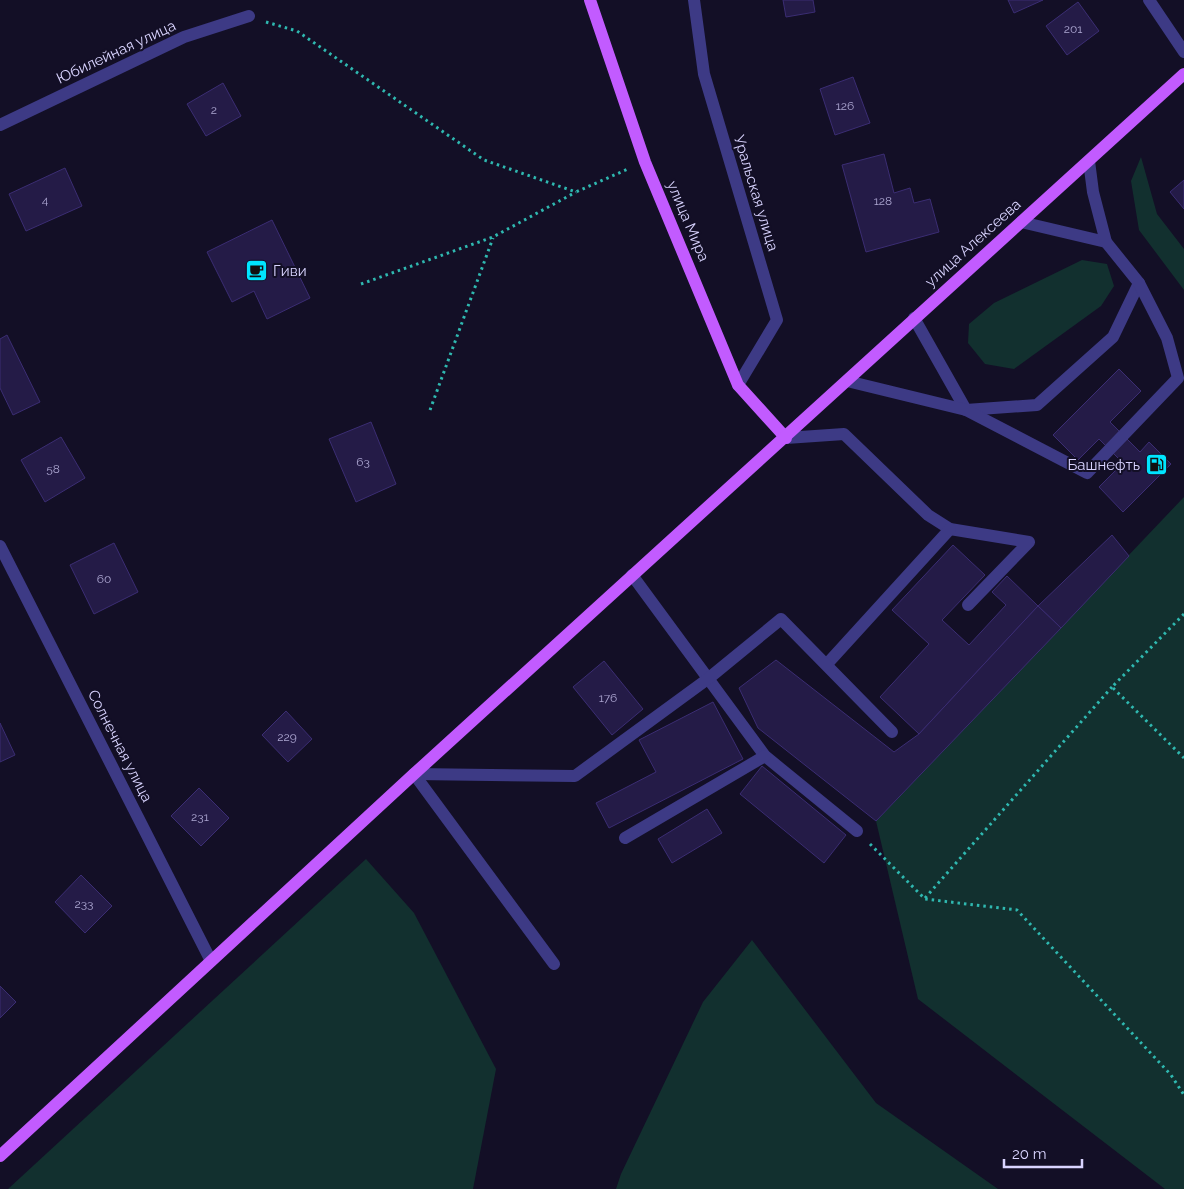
<svg xmlns="http://www.w3.org/2000/svg" width="1184" height="1189" font-family="Raleway,sans-serif">
	<rect width="100%" height="100%" fill="#130f26"/>
	<!-- green -->
	<g fill="#12302f">
		<polygon points="1141,157 1157,214 1184,249 1184,290 1139,230 1131,181"/>
		<polygon points="1082,260 1107,264 1114,286 1101,306 1014,369 985,364 968,343 969,324 994,303"/>
		<polygon points="1184,497 1184,1189 1165,1189 918,999 876,821"/>
		<polygon points="366,859 414,913 496,1069 473,1189 8,1189"/>
		<polygon points="752,940 876,1103 998,1189 616,1189 621,1174 703,1002"/>
	</g>
	<!-- building -->
	<g fill="#241b47" stroke="#3b2d73">
		<polygon points="783,0 813,0 815,12 786,17"/>
		<polygon points="1008,0 1043,0 1014,13"/>
		<polygon points="1078,2 1099,31 1067,55 1046,26"/>
		<polygon points="853,77 870,123 835,135 820,89"/>
		<polygon points="223,83 241,116 206,136 187,104"/>
		<polygon points="884,154 894,193 910,188 914,203 930,199 939,232 866,252 842,165"/>
		<polygon points="65,168 82,206 26,231 9,194"/>
		<polygon points="1184,180 1184,209 1170,192"/>
		<polygon points="272,220 310,298 267,319 254,291 232,302 207,252"/>
		<polygon points="7,335 40,402 13,415 0,388 0,339"/>
		<polygon points="1119,369 1141,391 1110,422 1140,452 1149,442 1171,464 1123,512 1099,487 1123,463 1099,439 1078,460 1053,435"/>
		<polygon points="371,422 396,484 356,502 329,439"/>
		<polygon points="61,437 85,478 45,502 21,460"/>
		<polygon points="1112,535 1129,556 1061,628 1038,606"/>
		<polygon points="114,543 138,592 94,614 70,565"/>
		<polygon points="953,545 985,575 942,620 969,645 1006,605 992,592 1007,576 1038,606 919,734 880,697 929,644 892,610"/>
		<polygon points="1038,606 1061,628 876,821 758,728 739,688 776,660 894,752 919,734"/>
		<polygon points="604,661 643,709 612,735 573,687"/>
		<polygon points="713,702 743,759 609,828 596,803 656,772 639,740"/>
		<polygon points="286,711 312,739 288,762 262,735"/>
		<polygon points="0,723 15,755 0,762"/>
		<polygon points="762,766 846,835 824,863 740,794"/>
		<polygon points="199,788 229,818 201,846 171,816"/>
		<polygon points="707,809 722,833 672,863 658,839"/>
		<polygon points="81,875 112,906 85,933 55,902"/>
		<polygon points="0,986 16,1002 0,1018"/>
	</g>
	<g fill="none" stroke-linecap="round" stroke-linejoin="round">
		<!-- path -->
		<g stroke="#2fb8b0" stroke-width="3" stroke-dasharray="2.5 4" stroke-linecap="butt">
			<polyline points="266,22 297,31 484,160 576,192 628,169"/>
			<polyline points="361,284 493,237 576,192"/>
			<polyline points="430,410 493,238"/>
			<polyline points="1184,614 1112,687 1184,758"/>
			<polyline points="870,844 925,899 1017,910 1171,1075 1184,1095"/>
			<polyline points="925,898 1112,687"/>
		</g>
		<!-- minor -->
		<g stroke="#3d3a85" stroke-width="12">
			<polyline points="694,0 704,74 777,320 738,385"/>
			<polyline points="1149,0 1184,52"/>
			<polyline points="0,125 184,37 249,16"/>
			<polyline points="1021,222 1106,242"/>
			<polyline points="914,318 966,410 1037,405 1113,337 1139,283"/>
			<polyline points="847,381 966,410 1087,473 1178,378 1167,338 1139,283 1106,242 1093,192 1089,161"/>
			<polyline points="786,438 844,434 928,515 950,529 1029,542 968,605"/>
			<polyline points="0,546 211,961"/>
			<polyline points="632,575 765,756 857,831"/>
			<polyline points="827,664 950,529"/>
			<polyline points="414,774 575,776 709,678 781,619 892,732"/>
			<polyline points="414,774 554,964"/>
			<polyline points="625,838 765,756"/>
		</g>
		<!-- major -->
		<g stroke="#c25bff" stroke-width="12">
			<polyline points="590,0 645,162 738,385 786,438"/>
			<polyline points="0,1156 414,774 1184,74"/>
		</g>
	</g>
	<!-- icons -->
	<defs>
		<symbol id="cafe-square" viewBox="-11 -11 22 22"><rect x="-9" y="-9" width="18" height="18" rx="4" fill="#00e5ff" stroke="#130f26"/><path d="M-5.5-4.5H6V0H3Q3 3.5 0 3.5H-2.5Q-5.5 3.5-5.5 0ZM3-3.2v2h1.7v-2ZM-6 4.5H4V6H-6Z" fill="#111"/></symbol>
		<symbol id="fuel-square" viewBox="-11 -11 22 22"><rect x="-9" y="-9" width="18" height="18" rx="4" fill="#00e5ff" stroke="#130f26"/><path d="M-5.5-6h7V0h2V4h1.3V-2.5L3-4.5l.8-.8L6-3V5H2.5V1h-1V6h-7ZM-4.2-4.7v3.2H.2V-4.7Z" fill="#111"/></symbol>
	</defs>
	<g fill-rule="evenodd">
		<use href="#cafe-square" x="244" y="258" width="25" height="25"/>
		<use href="#fuel-square" x="1144" y="452" width="25" height="25"/>
	</g>
	<g text-anchor="middle" stroke-width="4" stroke-linejoin="round" paint-order="stroke">
		<!-- number labels -->
		<g font-size="12" fill="#aca6d1">
			<text x="1073" y="33">201</text>
			<text x="845" y="110">126</text>
			<text x="214" y="114">2</text>
			<text x="45" y="204">4</text>
			<text x="883" y="205">128</text>
			<text x="363" y="466">63</text>
			<text x="53" y="473">58</text>
			<text x="104" y="583">60</text>
			<text x="608" y="702">176</text>
			<text x="287" y="741">229</text>
			<text x="200" y="821">231</text>
			<text x="84" y="908">233</text>
		</g>
		<!-- street labels -->
		<g font-size="15" fill="#d9d4ff" stroke="#130f26">
			<text transform="translate(116 52) rotate(-25)" y="5">Юбилейная улица</text>
			<text transform="translate(756 193) rotate(73)" y="5">Уральская улица</text>
			<text transform="translate(688 221) rotate(67)" y="5">улица Мира</text>
			<text transform="translate(973 243) rotate(-42)" y="5">улица Алексеева</text>
			<text transform="translate(120 746) rotate(63)" y="5">Солнечная улица</text>
		</g>
		<!-- poi labels -->
		<g font-size="15" fill="#d9d4ff" stroke="#130f26" text-anchor="start">
			<text x="273" y="276">Гиви</text>
			<text x="1140" y="470" text-anchor="end">Башнефть</text>
		</g>
	</g>
	<!-- scale -->
	<path d="M1004 1159v8h78v-8" fill="none" stroke="#d9d4ff" stroke-width="2.5"/>
	<text x="1012" y="1159" font-size="15" fill="#d9d4ff" stroke="#130f26" stroke-width="4" paint-order="stroke">20 m</text>
</svg>
